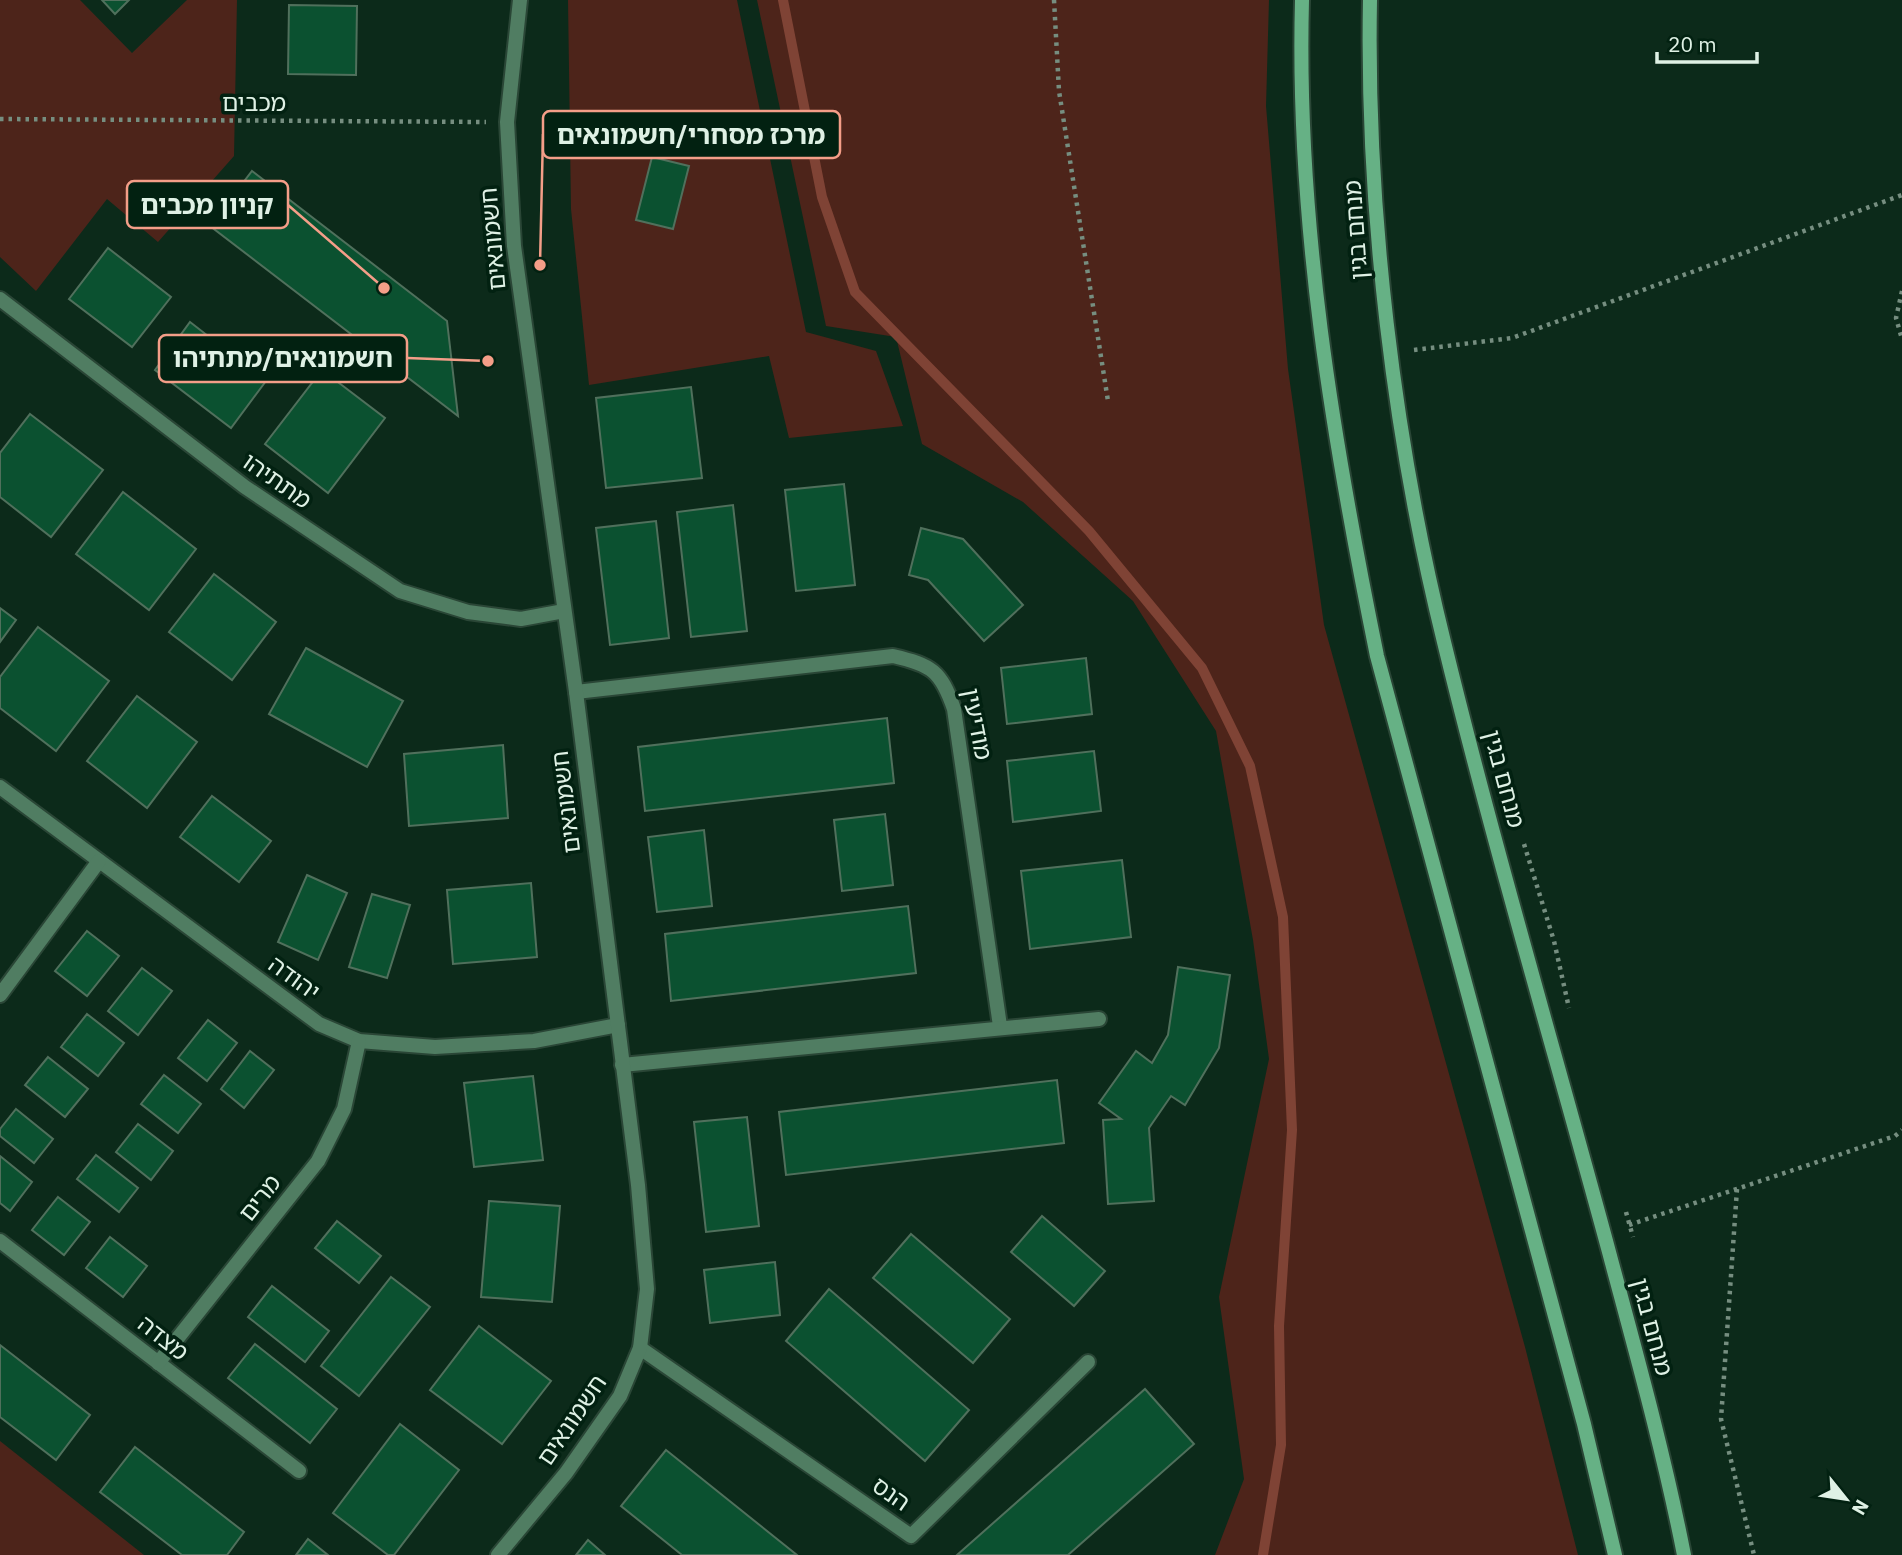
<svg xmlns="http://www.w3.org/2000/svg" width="1902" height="1555" font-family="'IBM Plex Sans','Noto Sans Hebrew',sans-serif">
	<rect width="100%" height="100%" fill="#0c2a1a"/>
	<!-- green -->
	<g fill="#4d241a">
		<polygon points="0,0 80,0 132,53 187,0 237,0 234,156 158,242 107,199 36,291 0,257"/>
		<polygon points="568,0 737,0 806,332 876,351 903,426 789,438 769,356 589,385 571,209"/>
		<polygon points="757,0 1269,0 1266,106 1288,369 1324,625 1525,1347 1578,1555 1215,1555 1244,1479 1219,1297 1269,1059 1253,940 1216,731 1133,601 1023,502 922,444 896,337 826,326"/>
		<polygon points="0,1441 144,1555 0,1555"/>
	</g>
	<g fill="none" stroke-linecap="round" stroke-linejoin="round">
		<!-- stream -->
		<polyline stroke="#7f4335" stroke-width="10" points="783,0 822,197 855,292 1089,531 1202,668 1250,766 1283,917 1292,1130 1279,1326 1281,1445 1263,1555"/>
	</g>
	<!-- building -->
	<g fill="#0b5130" stroke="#50705c" stroke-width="2">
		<polygon points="102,0 129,0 115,14"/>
		<polygon points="289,5 357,6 356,75 288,74"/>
		<polygon points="652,157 689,166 673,229 636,220"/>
		<polygon points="252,171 447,321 458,416 210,226"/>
		<polygon points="108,248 171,297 132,347 69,299"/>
		<polygon points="190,322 266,381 231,428 155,370"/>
		<polygon points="322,370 385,418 328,493 265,444"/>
		<polygon points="691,387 702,478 606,488 596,398"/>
		<polygon points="30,414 103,470 51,537 0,497 0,453"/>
		<polygon points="844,484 855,585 796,591 785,490"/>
		<polygon points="123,492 196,549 149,610 76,554"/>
		<polygon points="733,505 747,631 691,637 677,512"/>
		<polygon points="656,521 669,638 610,645 596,528"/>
		<polygon points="921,528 963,539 1023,605 984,641 928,580 909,575"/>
		<polygon points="214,574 276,622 232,680 169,632"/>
		<polygon points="0,608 16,620 0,642"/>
		<polygon points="38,627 109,681 56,751 0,708 0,677"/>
		<polygon points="306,648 403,701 367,767 269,714"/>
		<polygon points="1086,658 1092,714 1007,724 1001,668"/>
		<polygon points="137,696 197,742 147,808 87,761"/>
		<polygon points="887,718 894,783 645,811 638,747"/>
		<polygon points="503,745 508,818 409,826 404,754"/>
		<polygon points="1094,751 1101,811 1013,822 1007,761"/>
		<polygon points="212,796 271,841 239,882 180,837"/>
		<polygon points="885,814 893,885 842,891 834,820"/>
		<polygon points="704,830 712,906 657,912 648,837"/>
		<polygon points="1122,860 1131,937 1030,949 1021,871"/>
		<polygon points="307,875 347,893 318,960 278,942"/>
		<polygon points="531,883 537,957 453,964 447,890"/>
		<polygon points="372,894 410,905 387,978 349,967"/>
		<polygon points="908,906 916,973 671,1001 665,934"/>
		<polygon points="87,931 119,956 87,996 55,971"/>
		<polygon points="1178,967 1230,975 1219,1048 1185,1105 1171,1096 1149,1128 1154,1201 1108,1204 1103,1120 1121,1119 1099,1103 1136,1051 1152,1063 1168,1035"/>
		<polygon points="142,968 172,991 138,1035 108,1011"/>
		<polygon points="87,1014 124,1043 98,1076 61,1047"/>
		<polygon points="208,1020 237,1043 207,1081 178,1058"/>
		<polygon points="250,1051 274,1070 244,1108 221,1089"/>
		<polygon points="48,1057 88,1089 65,1117 25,1085"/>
		<polygon points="164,1075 201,1104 178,1133 141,1104"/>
		<polygon points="533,1076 543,1160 474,1167 464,1083"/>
		<polygon points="1057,1080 1064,1143 786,1175 779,1112"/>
		<polygon points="16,1109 53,1139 34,1163 0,1136 0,1129"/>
		<polygon points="747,1117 759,1226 706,1232 694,1122"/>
		<polygon points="138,1124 173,1151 151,1180 116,1152"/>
		<polygon points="96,1155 138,1188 119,1212 77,1179"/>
		<polygon points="0,1156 32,1182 10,1211 0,1203"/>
		<polygon points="58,1197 90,1222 64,1255 32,1230"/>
		<polygon points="489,1201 560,1206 552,1302 481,1297"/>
		<polygon points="1042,1216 1105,1271 1074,1306 1011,1252"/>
		<polygon points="337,1221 381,1256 359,1283 315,1248"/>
		<polygon points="911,1234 1010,1319 973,1363 873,1278"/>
		<polygon points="110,1237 147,1266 123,1297 86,1268"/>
		<polygon points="775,1262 780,1315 710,1323 704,1270"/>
		<polygon points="391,1277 430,1307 359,1396 321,1366"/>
		<polygon points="272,1286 329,1331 305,1362 248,1317"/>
		<polygon points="829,1289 969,1410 925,1461 786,1341"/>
		<polygon points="479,1326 551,1381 502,1444 430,1390"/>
		<polygon points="255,1344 337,1409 310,1443 228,1378"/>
		<polygon points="0,1345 90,1415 56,1460 0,1417"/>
		<polygon points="1145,1389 1194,1444 1068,1555 957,1555"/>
		<polygon points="400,1424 459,1470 394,1555 388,1555 333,1513"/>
		<polygon points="135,1447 244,1532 227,1555 182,1555 100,1492"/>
		<polygon points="666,1450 797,1555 682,1555 621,1506"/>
		<polygon points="308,1539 328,1555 296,1555"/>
		<polygon points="588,1540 605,1555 576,1555"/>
	</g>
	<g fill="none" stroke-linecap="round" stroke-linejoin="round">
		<defs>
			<g id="minor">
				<polyline points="0,299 245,487 400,591 468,612 521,619 564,611"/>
				<path d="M576 692 893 656C932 665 941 671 954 709L1000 1026"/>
				<polyline points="0,787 319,1024 359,1041 435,1047 534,1041 618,1025"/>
				<polyline points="0,995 99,861"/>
				<polyline points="622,1065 1099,1019"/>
				<polyline points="0,1241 299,1471"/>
				<polyline points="640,1348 911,1536 1088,1362"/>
				<polyline points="158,1363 318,1161 344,1109 359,1041"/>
			</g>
			<polyline id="tertiary" points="498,1555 566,1473 620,1396 640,1348 647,1289 638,1185 576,692 514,246 507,122 520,0"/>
			<g id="secondary">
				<path d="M1302 0C1296 221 1333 440 1377 656L1584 1424 1615 1555"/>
				<path d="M1370 0C1366 209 1394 440 1444 642 1494 847 1554 1049 1609 1252 1636 1353 1664 1453 1684 1555"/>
			</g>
		</defs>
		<!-- minor casing -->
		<use href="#minor" stroke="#2a4636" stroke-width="18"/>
		<!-- tertiary casing -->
		<use href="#tertiary" stroke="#2a4636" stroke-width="18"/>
		<!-- secondary casing -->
		<use href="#secondary" stroke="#2a4636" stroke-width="18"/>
		<!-- path -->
		<g stroke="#768e80" stroke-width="4.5" stroke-dasharray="3.5 5" stroke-linecap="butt">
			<polyline points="1054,0 1059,91 1108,401"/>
			<polyline points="0,119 486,122"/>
			<polyline points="1902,291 1896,318 1902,339"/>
			<polyline points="1414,350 1512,338 1902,195"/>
			<polyline points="1524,844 1554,941 1569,1008"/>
			<polyline points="1737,1189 1721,1419 1754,1555"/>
			<polyline points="1626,1212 1633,1237"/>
			<polyline points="1629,1225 1895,1136 1902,1130"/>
		</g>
		<!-- minor -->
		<use href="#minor" stroke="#507d62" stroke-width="14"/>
		<!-- tertiary -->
		<use href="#tertiary" stroke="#507d62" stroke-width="14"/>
		<!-- secondary -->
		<use href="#secondary" stroke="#66b185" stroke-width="14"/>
	</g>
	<g text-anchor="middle" stroke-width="7" stroke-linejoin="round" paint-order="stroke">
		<!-- street labels -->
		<g font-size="24" fill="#dff1e5" stroke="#022111">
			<text x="254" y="111">מכבים</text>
			<text transform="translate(1356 230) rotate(-94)" y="8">מנחם בגין</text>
			<text transform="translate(493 239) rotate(-95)" y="8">חשמונאים</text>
			<text transform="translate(277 481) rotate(35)" y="8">מתתיהו</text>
			<text transform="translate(977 724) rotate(79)" y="8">מודיעין</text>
			<text transform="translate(1504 779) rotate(75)" y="8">מנחם בגין</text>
			<text transform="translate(566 802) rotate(-97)" y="8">חשמונאים</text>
			<text transform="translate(294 978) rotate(36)" y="8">יהודה</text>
			<text transform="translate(260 1198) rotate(-52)" y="8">מרים</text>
			<text transform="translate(1652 1327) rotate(75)" y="8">מנחם בגין</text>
			<text transform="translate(163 1338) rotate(38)" y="8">מצדה</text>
			<text transform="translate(572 1420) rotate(-56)" y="8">חשמונאים</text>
			<text transform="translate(891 1494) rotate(35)" y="8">הנס</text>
		</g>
	</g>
	<!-- callouts -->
	<path fill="none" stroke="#f49e88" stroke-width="2.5" d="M540 265L543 134M384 288L288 205M488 361L407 358"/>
	<g fill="#f49e88" stroke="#022111" stroke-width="2.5">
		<circle cx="540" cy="265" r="7"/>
		<circle cx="384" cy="288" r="7"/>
		<circle cx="488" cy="361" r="7"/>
	</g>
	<g fill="#022111" stroke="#f49e88" stroke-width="2.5">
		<rect x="543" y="111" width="297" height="47" rx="7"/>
		<rect x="127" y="181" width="161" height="47" rx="7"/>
		<rect x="159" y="335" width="248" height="47" rx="7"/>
	</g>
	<g font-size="26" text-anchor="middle" font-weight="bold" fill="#dff1e5">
		<text x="691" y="144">מרכז מסחרי/חשמונאים</text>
		<text x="207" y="214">קניון מכבים</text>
		<text x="283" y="367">חשמונאים/מתתיהו</text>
	</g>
	<!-- north arrow -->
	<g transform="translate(1846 1499) rotate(120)" stroke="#022111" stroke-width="5" paint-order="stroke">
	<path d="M0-5L12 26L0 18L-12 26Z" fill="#dff1e5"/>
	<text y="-10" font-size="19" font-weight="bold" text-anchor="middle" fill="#dff1e5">N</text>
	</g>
	<!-- scale -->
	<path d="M1657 52v10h100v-10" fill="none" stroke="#dff1e5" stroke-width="3.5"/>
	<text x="1668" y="52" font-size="21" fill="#dff1e5" stroke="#022111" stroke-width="5" paint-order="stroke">20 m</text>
</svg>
